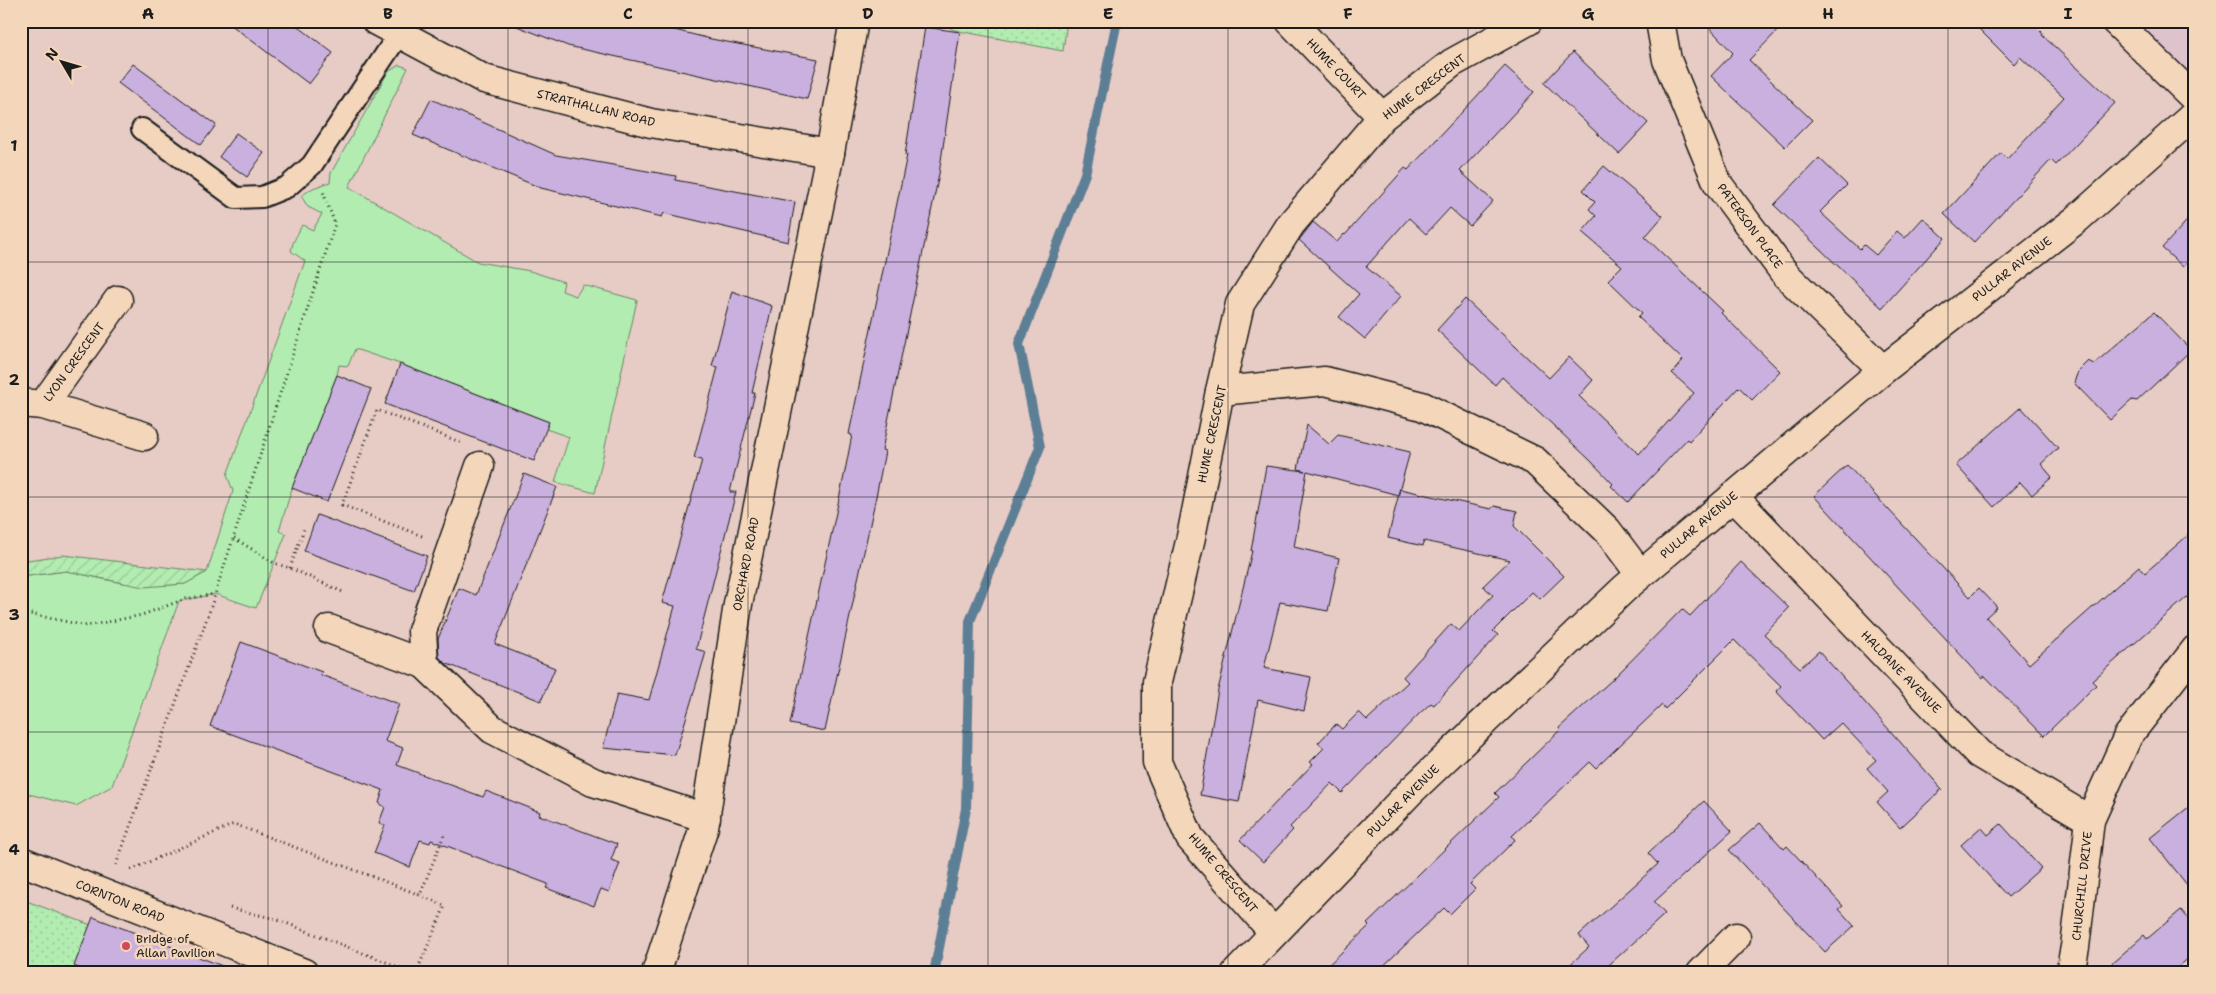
<svg xmlns="http://www.w3.org/2000/svg" width="2216" height="994" font-family="'Shantell Sans',sans-serif">
	<defs>
		<pattern id="park-dots" width="8" height="8" patternUnits="userSpaceOnUse" patternTransform="scale(1.25)"><rect width="8" height="8" fill="#b2ecb0"/><path d="M2 2h.1M6 6h.1" fill="none" stroke="#98ca97" stroke-width="1.8" stroke-linecap="round"/></pattern>
		<pattern id="garden-furrows" width="10" height="10" patternUnits="userSpaceOnUse" patternTransform="scale(1.25)"><rect width="10" height="10" fill="#b2ecb0"/><path d="M-1 1l2-2M0 10L10 0M9 11l2-2" fill="none" stroke="#98ca97"/></pattern>
	</defs>
	<rect width="100%" height="100%" fill="#e7cbc5"/>
	<filter id="ink" filterUnits="userSpaceOnUse"><feTurbulence type="fractalNoise" baseFrequency=".02" numOctaves="2"/><feDisplacementMap in="SourceGraphic" scale="10" xChannelSelector="R" yChannelSelector="G"/><feConvolveMatrix kernelMatrix="1 2 1 2 8 2 1 2 1" color-interpolation-filters="sRGB"/></filter>
	<g filter="url(#ink)">
		<!-- built -->
		<polygon fill="#dec3cd" points="2135,21 2195,21 2195,80"/>
		<!-- grass -->
		<polygon fill="#b2ecb0" stroke="#678466" points="399,65 408,68 349,187 478,262 530,271 564,282 562,291 576,296 583,285 637,300 595,493 555,482 569,437 546,429 549,422 400,364 355,349 348,366 339,365 337,375 292,488 279,531 286,534 256,608 215,594 179,601 112,786 76,806 21,792 21,577 66,571 122,583 168,585 185,584 207,572 233,491 227,475 305,261 291,251 293,243 302,225 313,230 322,214 308,207 301,196 313,188 330,182 331,173 388,72"/>
		<!-- park -->
		<g fill="url(#park-dots)" stroke="#678466">
			<polygon points="938,21 1067,21 1063,51 954,30"/>
			<polygon points="21,899 220,973 21,973"/>
		</g>
		<!-- garden -->
		<polygon fill="url(#garden-furrows)" stroke="#678466" points="63,555 207,572 185,584 143,587 66,571 21,577 21,561"/>
		<g fill="none" stroke-linecap="round" stroke-linejoin="round">
			<!-- stream -->
			<polyline stroke="#5d7f96" stroke-width="10" points="934,973 966,809 970,621 1040,447 1019,344 1085,174 1117,21"/>
		</g>
		<!-- building -->
		<g fill="#cab0df" stroke="#1c1c1c">
			<polygon points="226,21 291,21 333,53 309,84"/>
			<polygon points="510,21 638,21 711,39 818,59 807,99 568,46 509,23"/>
			<polygon points="1703,21 1787,21 1749,60 1812,120 1785,147 1711,76 1733,53"/>
			<polygon points="1971,21 2031,21 2043,33 2042,35 2115,103 2056,165 2051,160 1974,242 1944,214 2001,153 2007,159 2064,97 2020,57 2014,64"/>
			<polygon points="925,27 960,32 939,174 882,450 885,451 877,492 825,731 790,724 844,476 852,435 849,434 907,155 905,155"/>
			<polygon points="1573,52 1648,123 1619,154 1544,83"/>
			<polygon points="133,64 216,125 201,145 118,83"/>
			<polygon points="1505,66 1534,92 1460,171 1493,201 1470,226 1450,208 1426,234 1409,218 1366,267 1401,296 1365,339 1339,317 1359,294 1299,240 1313,222 1337,242 1344,234 1345,235 1405,168 1408,170"/>
			<polygon points="431,99 556,155 676,176 675,180 795,202 788,242 664,213 662,217 541,188 413,135"/>
			<polygon points="236,133 264,153 247,177 219,157"/>
			<polygon points="1819,158 1847,185 1820,212 1860,249 1864,245 1876,255 1897,231 1905,238 1923,218 1945,238 1882,308 1774,205"/>
			<polygon points="1604,166 1663,216 1645,237 1723,311 1721,313 1780,371 1752,400 1739,387 1689,441 1687,439 1628,502 1611,486 1613,484 1590,460 1502,377 1495,385 1437,330 1465,299 1549,378 1569,357 1593,380 1579,396 1639,454 1694,393 1672,373 1683,360 1638,317 1642,313 1608,280 1622,266 1582,232 1596,216 1589,209 1595,202 1583,190"/>
			<polygon points="2195,212 2195,254 2183,267 2162,248"/>
			<polygon points="732,291 772,306 752,393 755,393 730,492 736,492 696,649 706,652 675,755 603,748 617,694 649,700 675,606 662,603 702,460 694,458 718,367 712,366"/>
			<polygon points="2154,312 2191,350 2137,401 2132,400 2110,420 2074,383 2078,371 2088,361 2094,364"/>
			<polygon points="400,364 549,422 534,461 385,404"/>
			<polygon points="337,375 371,389 327,502 292,488"/>
			<polygon points="2021,407 2058,448 2041,464 2052,477 2032,495 2020,482 1994,507 1956,465"/>
			<polygon points="1307,425 1329,444 1338,435 1410,452 1398,495 1307,471 1294,547 1339,558 1328,611 1280,602 1264,668 1311,677 1304,711 1258,700 1239,802 1200,795 1218,690 1252,551 1251,551 1266,466 1305,471 1298,469"/>
			<polygon points="1847,465 1970,597 1979,588 1997,607 1986,617 2029,664 2139,566 2145,573 2195,529 2195,590 2092,681 2096,685 2044,736 1985,676 1982,678 1814,496"/>
			<polygon points="524,474 557,487 495,644 555,668 541,701 445,663 439,657 438,639 459,588 476,595"/>
			<polygon points="1400,489 1491,509 1494,506 1517,511 1514,526 1564,576 1540,599 1532,592 1493,631 1498,635 1434,705 1431,703 1420,713 1342,793 1332,783 1290,827 1293,830 1263,862 1240,840 1313,764 1310,762 1324,748 1318,743 1336,724 1342,729 1359,712 1367,720 1408,682 1403,677 1451,624 1459,631 1493,595 1483,586 1510,560 1424,541 1423,546 1388,538"/>
			<polygon points="317,515 427,556 414,591 304,551"/>
			<polygon points="1741,562 1789,608 1764,634 1800,668 1819,651 1942,789 1900,828 1877,802 1888,792 1867,768 1876,760 1841,723 1822,740 1776,691 1781,686 1734,640 1665,709 1662,705 1596,768 1590,762 1512,836 1515,840 1470,884 1475,889 1450,914 1444,908 1376,973 1320,973 1369,926 1367,924 1499,797 1495,793 1560,730 1559,728 1615,677 1682,609 1690,616"/>
			<polygon points="241,642 322,672 321,675 399,704 385,741 403,748 397,765 483,797 486,791 540,812 539,815 617,844 611,860 620,863 609,892 601,889 594,906 546,888 548,884 431,840 430,843 420,840 410,867 374,853 385,825 379,823 385,807 379,803 383,790 210,726"/>
			<polygon points="1704,801 1732,831 1654,902 1665,914 1600,973 1561,973 1589,947 1579,935 1658,864 1648,853"/>
			<polygon points="2195,802 2195,895 2150,838"/>
			<polygon points="1760,823 1784,849 1787,846 1843,906 1839,909 1854,926 1825,952 1729,850"/>
			<polygon points="2001,824 2041,868 2008,897 1961,845 1981,827 1988,835"/>
			<polygon points="2181,910 2195,926 2195,952 2172,973 2101,973 2144,935 2147,939"/>
			<polygon points="93,917 233,970 233,973 91,973 74,966"/>
		</g>
		<g fill="none" stroke-linecap="round" stroke-linejoin="round">
			<defs>
				<polyline id="service" points="142,129 236,198 262,197 287,187 312,165 399,34"/>
				<g id="minor">
					<polyline points="376,21 484,79 651,123 830,153"/>
					<polyline points="1290,21 1382,117"/>
					<polyline points="1660,21 1667,60 1718,184 1786,275 1883,370"/>
					<polyline points="2115,21 2195,99"/>
					<polyline points="1220,391 1325,381 1422,406 1535,461 1607,530 1640,574"/>
					<polyline points="21,403 43,405 118,300"/>
					<polyline points="43,405 144,436"/>
					<polyline points="480,466 422,631 424,664 492,729 593,782 706,818"/>
					<polyline points="1733,496 1979,754 2090,820"/>
					<polyline points="329,629 424,664"/>
					<polyline points="1274,933 1190,838 1157,762 1157,682 1191,537 1220,391 1240,304 1291,224 1382,117 1452,63 1528,21"/>
					<polyline points="656,973 704,827 738,604 830,153 854,21"/>
					<polyline points="1236,973 1411,791 1625,588 1883,370 2077,219 2195,114"/>
					<polyline points="1701,973 1736,937"/>
					<polyline points="2070,973 2075,947 2090,820 2128,736 2195,650"/>
				</g>
				<polyline id="secondary" points="21,861 304,973"/>
			</defs>
			<!-- service casing -->
			<use href="#service" stroke="#1c1c1c" stroke-width="24"/>
			<!-- minor casing -->
			<use href="#minor" stroke="#1c1c1c" stroke-width="31"/>
			<!-- secondary casing -->
			<use href="#secondary" stroke="#1c1c1c" stroke-width="31"/>
			<!-- path -->
			<g stroke="#1c1c1c" stroke-width="3" stroke-dasharray="1 4" stroke-linecap="butt">
				<polyline points="422,536 342,505 377,410 460,442"/>
				<polyline points="234,538 274,563 290,568 345,593"/>
				<polyline points="290,568 304,529"/>
				<polyline points="21,612 87,626 142,615 185,599 215,594"/>
				<polyline points="21,823 33,831"/>
				<polyline points="116,865 210,610 335,224 323,192"/>
				<polyline points="131,870 234,824 420,895 444,835"/>
				<polyline points="230,908 276,919 414,973"/>
				<polyline points="416,973 445,906 420,895"/>
			</g>
			<!-- service -->
			<use href="#service" stroke="#f4d6ba" stroke-width="20"/>
			<!-- minor -->
			<use href="#minor" stroke="#f4d6ba" stroke-width="28"/>
			<!-- secondary -->
			<use href="#secondary" stroke="#f4d6ba" stroke-width="28"/>
		</g>
	</g>
	<!-- grid -->
	<path fill="none" stroke="#1c1c1c" stroke-width="1" stroke-opacity="0.55" d="M268 21V973M508 21V973M748 21V973M988 21V973M1228 21V973M1468 21V973M1708 21V973M1948 21V973M21 262H2195M21 497H2195M21 732H2195"/>
	<!-- markers -->
	<circle fill="#d1495b" stroke="#f4d6ba" stroke-width="2" cx="126" cy="946" r="5"/>
	<g text-anchor="middle" stroke-width="5" stroke-linejoin="round" paint-order="stroke">
		<!-- street labels -->
		<g font-size="12" fill="#1c1c1c" stroke="#f4d6ba">
			<text transform="translate(1336 69) rotate(46)" y="4">HUME COURT</text>
			<text transform="translate(1424 87) rotate(-37)" y="4">HUME CRESCENT</text>
			<text transform="translate(596 108) rotate(14)" y="4">STRATHALLAN ROAD</text>
			<text transform="translate(1750 226) rotate(54)" y="4">PATERSON PLACE</text>
			<text transform="translate(2012 269) rotate(-38)" y="4">PULLAR AVENUE</text>
			<text transform="translate(74 362) rotate(-54)" y="4">LYON CRESCENT</text>
			<text transform="translate(1212 434) rotate(-78)" y="4">HUME CRESCENT</text>
			<text transform="translate(1699 525) rotate(-40)" y="4">PULLAR AVENUE</text>
			<text transform="translate(746 564) rotate(-79)" y="4">ORCHARD ROAD</text>
			<text transform="translate(1901 672) rotate(46)" y="4">HALDANE AVENUE</text>
			<text transform="translate(1403 801) rotate(-45)" y="4">PULLAR AVENUE</text>
			<text transform="translate(1223 873) rotate(50)" y="4">HUME CRESCENT</text>
			<text transform="translate(2082 886) rotate(-84)" y="4">CHURCHILL DRIVE</text>
			<text transform="translate(120 901) rotate(22)" y="4">CORNTON ROAD</text>
		</g>
		<!-- poi labels -->
		<g font-size="12" fill="#1c1c1c" stroke="#f4d6ba" text-anchor="start">
			<text x="136" y="943">Bridge of<tspan x="136" dy="14">Allan Pavilion</tspan></text>
		</g>
	</g>
	<!-- margin -->
	<rect width="2216" height="994" fill="none" stroke="#f4d6ba" stroke-width="55"/>
	<!-- north arrow -->
	<g transform="translate(62 62) rotate(308)" stroke="#f4d6ba" stroke-width="4" paint-order="stroke">
	<path d="M0-4L9 19L0 12L-9 19Z" fill="#1c1c1c"/>
	<text y="-8" font-size="14" font-weight="bold" text-anchor="middle" fill="#1c1c1c">N</text>
	</g>
	<rect x="28" y="28" width="2160" height="938" fill="none" stroke="#1c1c1c" stroke-width="2"/>
	<g font-size="16" text-anchor="middle" font-weight="bold" fill="#1c1c1c">
		<text x="148" y="19">A</text>
		<text x="388" y="19">B</text>
		<text x="628" y="19">C</text>
		<text x="868" y="19">D</text>
		<text x="1108" y="19">E</text>
		<text x="1348" y="19">F</text>
		<text x="1588" y="19">G</text>
		<text x="1828" y="19">H</text>
		<text x="2068" y="19">I</text>
		<text x="14" y="151">1</text>
		<text x="14" y="385">2</text>
		<text x="14" y="620">3</text>
		<text x="14" y="855">4</text>
	</g>
</svg>
